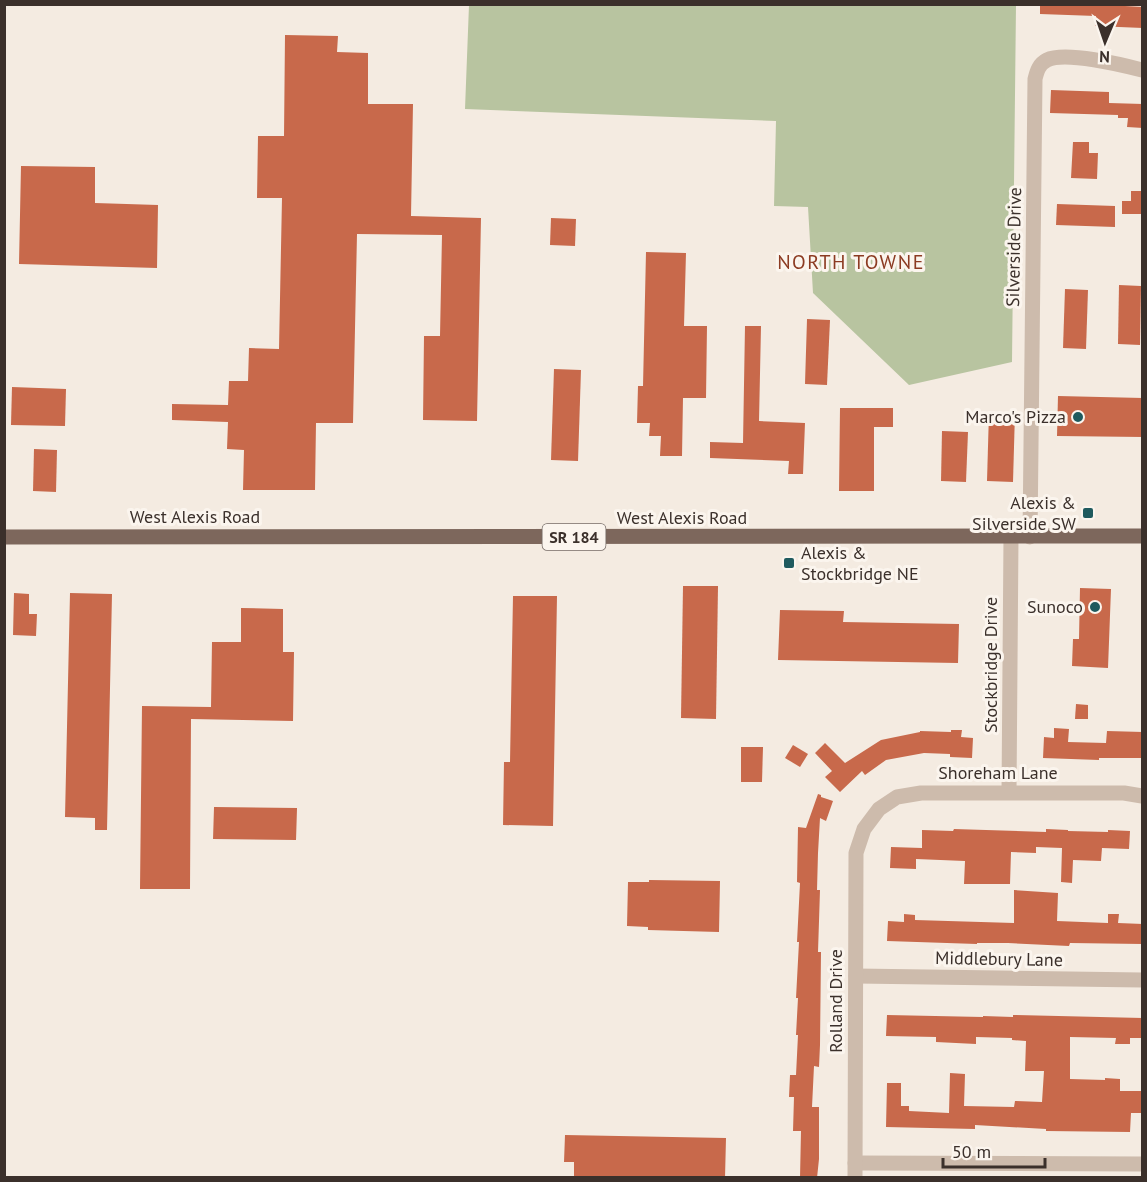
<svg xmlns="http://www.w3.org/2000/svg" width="1147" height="1182" font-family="'PT Sans',sans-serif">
	<rect width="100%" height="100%" fill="#f4ebe1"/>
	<!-- green -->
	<polygon fill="#b8c4a0" points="469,5 1016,5 1012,362 909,385 813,293 808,207 774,206 776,121 465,109"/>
	<!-- building -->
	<g fill="#c8694b">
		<polygon points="1040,4 1089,4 1143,7 1143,28 1095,26 1096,16 1040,14"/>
		<polygon points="285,35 338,36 337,52 368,53 368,104 413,104 411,216 481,218 477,421 423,420 424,336 440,336 442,235 357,234 353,423 316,423 315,490 243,490 244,450 227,449 228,422 172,420 172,404 228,405 229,381 248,381 249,348 279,349 282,198 257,198 258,136 284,136"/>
		<polygon points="1051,90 1109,92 1109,103 1143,104 1143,128 1127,127 1128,118 1118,118 1118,115 1050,113"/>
		<polygon points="1073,142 1089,142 1089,153 1098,153 1097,179 1071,178"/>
		<polygon points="21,166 95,167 95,203 158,205 157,268 19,264"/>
		<polygon points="1131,191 1143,191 1143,214 1122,214 1122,201 1131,201"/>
		<polygon points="1057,204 1115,206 1115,227 1056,225"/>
		<polygon points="551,218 576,219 575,246 550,245"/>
		<polygon points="646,252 686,253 684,326 707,326 706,398 683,398 682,456 660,456 661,436 649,436 650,423 637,423 638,386 643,386"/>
		<polygon points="1119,285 1141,286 1140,345 1118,344"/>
		<polygon points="1065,289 1088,290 1086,349 1063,348"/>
		<polygon points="807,319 830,320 827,385 805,384"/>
		<polygon points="745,326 761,326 759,421 805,423 803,474 788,474 789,461 710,458 710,442 743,443"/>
		<polygon points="554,369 581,370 578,461 551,460"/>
		<polygon points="12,387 66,389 65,426 11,425"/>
		<polygon points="1058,396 1143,398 1143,437 1057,436"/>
		<polygon points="840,408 893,408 893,427 874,427 874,491 839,491"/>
		<polygon points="989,412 1015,412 1013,482 987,481"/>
		<polygon points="942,431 968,432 966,482 941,481"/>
		<polygon points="34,449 57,450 56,492 33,491"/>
		<polygon points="683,586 718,586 716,719 681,718"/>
		<polygon points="1080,588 1111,589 1108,668 1072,666 1073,639 1079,639"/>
		<polygon points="14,593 29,594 29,614 37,614 36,636 13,635"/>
		<polygon points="70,593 112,594 107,830 95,830 95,818 65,817"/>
		<polygon points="513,596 557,596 553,826 503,825 504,762 510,762"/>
		<polygon points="241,608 283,609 283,652 294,652 293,721 191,719 190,889 140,889 142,706 211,707 212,642 241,642"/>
		<polygon points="780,610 844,611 843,622 959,624 958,663 778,660"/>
		<polygon points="1076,704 1088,705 1088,719 1075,719"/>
		<polygon points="1054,728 1069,729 1068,742 1106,743 1107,731 1143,732 1143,758 1099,758 1099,760 1043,758 1044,737 1054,738"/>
		<polygon points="951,730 962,730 961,737 973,738 972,758 950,757 950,754 924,753 886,760 865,775 862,771 840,792 825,777 832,771 815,753 825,743 845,763 881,740 920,732 920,731 951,732"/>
		<polygon points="793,745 808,754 800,767 785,758"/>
		<polygon points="741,747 763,747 762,782 741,782"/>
		<polygon points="818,794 821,795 821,797 833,801 826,821 820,818 818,853 817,890 820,890 818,952 821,952 820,1045 819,1067 814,1066 812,1107 819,1107 819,1159 817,1178 800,1178 801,1131 793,1131 794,1097 789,1097 790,1075 796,1075 798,1035 796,1035 798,998 796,998 799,942 797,942 800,883 797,882 798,827 806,828"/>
		<polygon points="214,807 297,808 296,840 213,839"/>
		<polygon points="954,829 1046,832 1046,829 1068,830 1068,831 1108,832 1108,830 1130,831 1129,849 1102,848 1101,861 1073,860 1072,883 1061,882 1062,848 1036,847 1036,853 1011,852 1010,884 964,884 965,861 916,859 916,869 890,868 891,847 922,848 922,830 953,831"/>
		<polygon points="649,880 720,881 719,932 648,930 648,927 627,926 628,882 649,882"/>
		<polygon points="1014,890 1058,893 1057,921 1108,923 1108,914 1119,914 1118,923 1143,924 1143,944 1070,943 1069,946 1008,943 977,943 977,944 887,941 888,921 904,922 904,914 915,915 915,920 1014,923"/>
		<polygon points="887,1015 983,1017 983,1016 1013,1017 1013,1015 1143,1018 1143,1038 1130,1038 1130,1044 1115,1044 1116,1038 1070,1037 1070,1079 1105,1080 1105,1078 1120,1079 1120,1091 1143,1091 1143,1113 1131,1113 1130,1132 1046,1131 1046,1129 975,1125 975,1129 886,1127 887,1083 901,1083 901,1106 909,1106 909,1111 949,1113 950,1073 965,1074 964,1106 1014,1107 1015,1101 1042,1102 1044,1071 1025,1071 1026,1041 1012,1040 1012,1038 976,1037 976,1044 936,1042 936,1037 886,1036"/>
		<polygon points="565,1135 726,1138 725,1178 574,1178 574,1162 564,1162"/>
	</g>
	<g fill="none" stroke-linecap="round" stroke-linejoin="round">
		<!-- street -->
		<g stroke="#cdbbac" stroke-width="15">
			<path d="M1030 537 1035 79C1037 71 1039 64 1047 60 1065 51 1123 65 1142 70"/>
			<polyline points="1009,792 1011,537"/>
			<polyline points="856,976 1142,980"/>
			<polyline points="855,1163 1142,1164"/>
			<polyline points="855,1178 856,853 864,829 879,809 897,797 921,793 1124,793 1142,796"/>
		</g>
		<!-- primary -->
		<polyline stroke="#7d675c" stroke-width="15" points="4,537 1142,536"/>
	</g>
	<!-- markers -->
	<g fill="#1f5a5e" stroke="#fbf5ee" stroke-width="2">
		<circle cx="1078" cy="417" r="6"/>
		<rect x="1082" y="507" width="12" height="12" rx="3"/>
		<rect x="783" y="557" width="12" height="12" rx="3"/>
		<circle cx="1095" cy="607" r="6"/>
	</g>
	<g text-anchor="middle" stroke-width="6" stroke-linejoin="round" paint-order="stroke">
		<!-- shield labels -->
		<rect fill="#fbf5ee" stroke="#756b66" stroke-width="1.5" x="542.5" y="524" width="63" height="26" rx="4.5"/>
		<g font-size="16" font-weight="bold" fill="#3b302b">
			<text x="574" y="543">SR 184</text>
		</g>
		<!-- street labels -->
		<g font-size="18" fill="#3b302b" stroke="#fbf5ee">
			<text transform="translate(1014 247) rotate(-89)" y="6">Silverside Drive</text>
			<text x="195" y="523">West Alexis Road</text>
			<text x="682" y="524">West Alexis Road</text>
			<text transform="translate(991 665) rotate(-90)" y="6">Stockbridge Drive</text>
			<text x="998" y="779">Shoreham Lane</text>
			<text transform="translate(999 959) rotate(1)" y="6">Middlebury Lane</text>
			<text transform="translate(836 1001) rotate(-90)" y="6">Rolland Drive</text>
		</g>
		<!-- poi labels -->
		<g font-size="18" fill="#3b302b" stroke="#fbf5ee" text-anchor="end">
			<text x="1066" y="423">Marco's Pizza</text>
			<text x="1076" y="509">Alexis &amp;<tspan x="1076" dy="21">Silverside SW</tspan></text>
			<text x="801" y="559" text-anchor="start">Alexis &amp;<tspan x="801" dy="21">Stockbridge NE</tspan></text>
			<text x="1083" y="613">Sunoco</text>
		</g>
		<!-- neighbourhood labels -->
		<g font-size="20" letter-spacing="1.5" fill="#8c3b22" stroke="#fbf5ee">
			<text x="851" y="269">NORTH TOWNE</text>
		</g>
	</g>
	<!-- border -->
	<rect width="1147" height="1182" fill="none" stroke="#3b302b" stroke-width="12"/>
	<!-- north arrow -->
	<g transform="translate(1105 42) rotate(182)" stroke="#fbf5ee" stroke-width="4.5" paint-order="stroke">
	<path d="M0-4.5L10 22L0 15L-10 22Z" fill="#3b302b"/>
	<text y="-9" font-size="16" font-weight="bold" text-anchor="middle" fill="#3b302b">N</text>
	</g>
	<!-- scale -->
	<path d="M943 1158v9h102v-9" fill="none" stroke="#3b302b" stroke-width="3"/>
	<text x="952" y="1158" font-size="18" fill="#3b302b" stroke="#fbf5ee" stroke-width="4.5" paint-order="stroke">50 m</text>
</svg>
